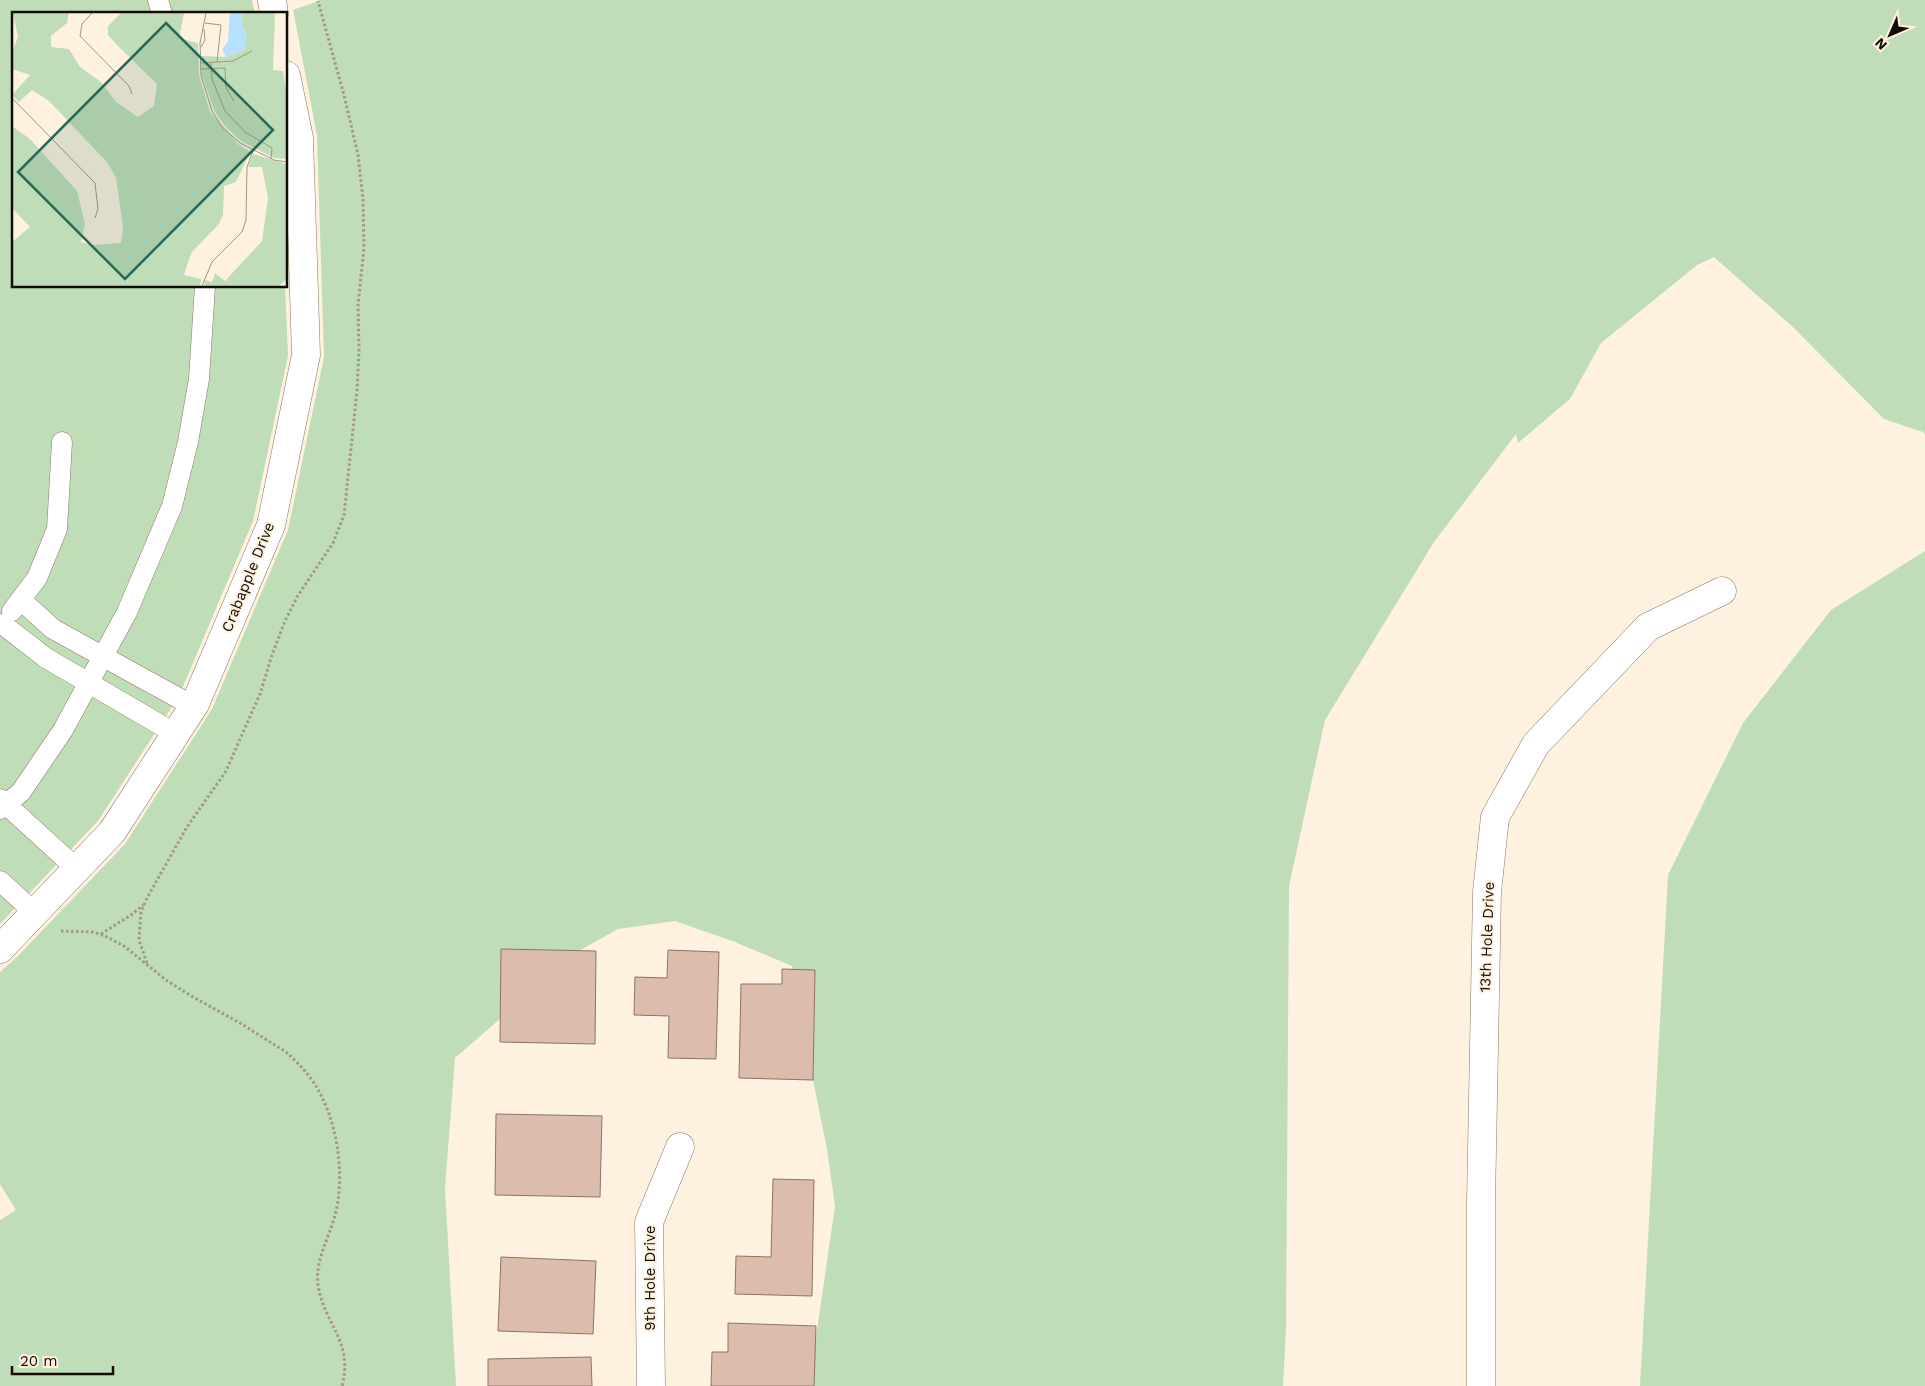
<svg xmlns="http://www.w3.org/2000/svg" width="1925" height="1386" font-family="'Work Sans',sans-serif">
	<rect width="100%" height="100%" fill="#fef1e0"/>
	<!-- green -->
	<g fill="#bfdeb7">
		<polygon points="0,0 252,0 255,14 14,14 14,286 285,286 288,356 253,521 179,696 98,821 0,924"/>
		<polygon points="321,0 1925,0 1925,435 1923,432 1884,419 1793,327 1714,257 1697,265 1601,343 1570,399 1518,443 1516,434 1434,542 1325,720 1289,886 1286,1330 1283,1386 809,1386 835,1206 827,1149 804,1036 792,966 735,942 675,921 618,929 561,961 516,1005 455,1058 445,1188 456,1386 0,1386 0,1220 16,1210 0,1184 0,972 17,957 125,844 212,709 288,530 324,357 317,135 293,10"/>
		<polygon points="1925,551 1925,1386 1640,1386 1668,875 1743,723 1831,610"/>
	</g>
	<!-- building -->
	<g fill="#dcbdab" stroke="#8e7362">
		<polygon points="501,949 596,951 595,1044 500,1042"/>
		<polygon points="668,950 719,952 716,1059 668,1058 669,1016 634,1015 635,977 667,978"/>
		<polygon points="782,969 815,970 813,1080 739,1078 741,984 782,984"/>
		<polygon points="496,1114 602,1116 600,1197 495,1195"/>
		<polygon points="773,1179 814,1180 812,1296 735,1294 736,1256 771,1257"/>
		<polygon points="501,1257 596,1261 593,1334 498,1331"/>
		<polygon points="728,1323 816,1326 814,1386 711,1386 712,1352 728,1352"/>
		<polygon points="591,1357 592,1386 488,1386 488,1359"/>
	</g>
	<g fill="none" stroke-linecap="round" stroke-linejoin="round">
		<defs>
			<g id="service">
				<polyline points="158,0 162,14"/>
				<polyline points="21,600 53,629 193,706"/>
				<polyline points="12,611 37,578 57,529 62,442"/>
				<polyline points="2,624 46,658 176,734"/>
				<polyline points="0,799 77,869"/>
				<polyline points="0,809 21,792 63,730 127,612 172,506 188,442 199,379 205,286"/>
				<polyline points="0,881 35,913"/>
			</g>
			<g id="minor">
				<polyline points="272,0 274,14"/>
				<polyline points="0,949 112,832 195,704 271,525 306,355 299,138 286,75"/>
				<polyline points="651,1386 649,1222 680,1147"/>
				<polyline points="1481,1386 1481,1202 1487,892 1495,817 1536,744 1648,627 1722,591"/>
			</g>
		</defs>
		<!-- service casing -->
		<use href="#service" stroke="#8b785f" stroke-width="21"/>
		<!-- minor casing -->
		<use href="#minor" stroke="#8b785f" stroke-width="29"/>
		<!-- path -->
		<g stroke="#a29789" stroke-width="3" stroke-dasharray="2.5 2.5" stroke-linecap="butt">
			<path d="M61 931 93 932 105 936 124 946 166 980 193 997 240 1023 286 1052C296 1061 306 1071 314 1083 337 1118 346 1175 335 1215 329 1239 315 1259 318 1285 324 1324 354 1342 342 1386"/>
			<polyline points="101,934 131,915 143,905"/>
			<polyline points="147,963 139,940 141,912 147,898 187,827 226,771 260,694 272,655 285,621 297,597 333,543 344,515 357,391 359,351 358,305 364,248 363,199 358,155 344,95 318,1"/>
		</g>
		<!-- service -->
		<use href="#service" stroke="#fff" stroke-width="20"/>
		<!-- minor -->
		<use href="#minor" stroke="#fff" stroke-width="28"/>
	</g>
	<g text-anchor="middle" stroke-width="4" stroke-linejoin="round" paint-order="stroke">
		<!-- street labels -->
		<g font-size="15" fill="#140d05" stroke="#fef1e0">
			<text transform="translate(248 577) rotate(-68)" y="5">Crabapple Drive</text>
			<text transform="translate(1487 937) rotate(-88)" y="5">13th Hole Drive</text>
			<text transform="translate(650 1278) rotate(-90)" y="5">9th Hole Drive</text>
		</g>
	</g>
	<!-- overview -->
	<g transform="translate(12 12)">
		<rect width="275" height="275" fill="#fef1e0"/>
		<path d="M1 1H57L55 11 39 24V35L57 37 68 55 89 70 104 90 126 105 142 94 145 72 107 35 96 23V14L109 1H172L167 26 186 31 187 63 198 100 226 132 238 140 224 170 212 174 211 203 207 212 180 240 176 250 172 263 189 267 188 274H0V230L18 215 0 196V114L18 127 65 179 73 212 69 230 80 233 109 231 111 215 104 165 94 149 37 89 20 78 7 90 0 83 18 63 0 57V40L6 25ZM231 1H263L261 58 271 59 275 86V147L262 146 229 129 212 113 202 98 190 63V44L214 45 232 38 235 24 229 11ZM241 142 275 152V267L267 274H192L193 268 200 270 203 261 213 269 250 229 256 186 250 155H236Z" fill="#bfdeb7"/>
		<path d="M218 1H231L229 11 235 24 232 38 214 45 210 38 216 29Z" fill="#b6e0fe"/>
		<path fill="none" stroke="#a09688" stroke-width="1" d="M80 1 70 12 68 24 117 74 120 82M194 1 188 31 189 63 200 99 210 115 228 131 262 148 275 150M193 11 209 13 205 50M189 35 193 28 192 17M199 50 200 67 213 99 233 120 260 136 259 147M188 51 221 49 240 39M188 57 213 56 214 76 222 89M0 86 83 171 86 197 83 206M190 274 200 250 230 220 234 208 235 155 241 139"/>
		<path fill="#266959" fill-opacity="0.15" stroke="#266959" stroke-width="2.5" d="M154 11 261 118 113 267 6 160Z"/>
		<rect width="275" height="275" fill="none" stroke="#140d05" stroke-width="2.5"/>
	</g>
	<!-- north arrow -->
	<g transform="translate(1890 35) rotate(225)" stroke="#fef1e0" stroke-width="4" paint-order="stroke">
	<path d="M0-4L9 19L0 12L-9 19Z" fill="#140d05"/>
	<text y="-8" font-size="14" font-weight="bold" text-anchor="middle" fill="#140d05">N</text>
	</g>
	<!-- scale -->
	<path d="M12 1366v8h101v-8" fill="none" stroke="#140d05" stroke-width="2.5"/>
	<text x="20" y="1366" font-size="15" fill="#140d05" stroke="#fef1e0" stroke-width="4" paint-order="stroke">20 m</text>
</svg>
